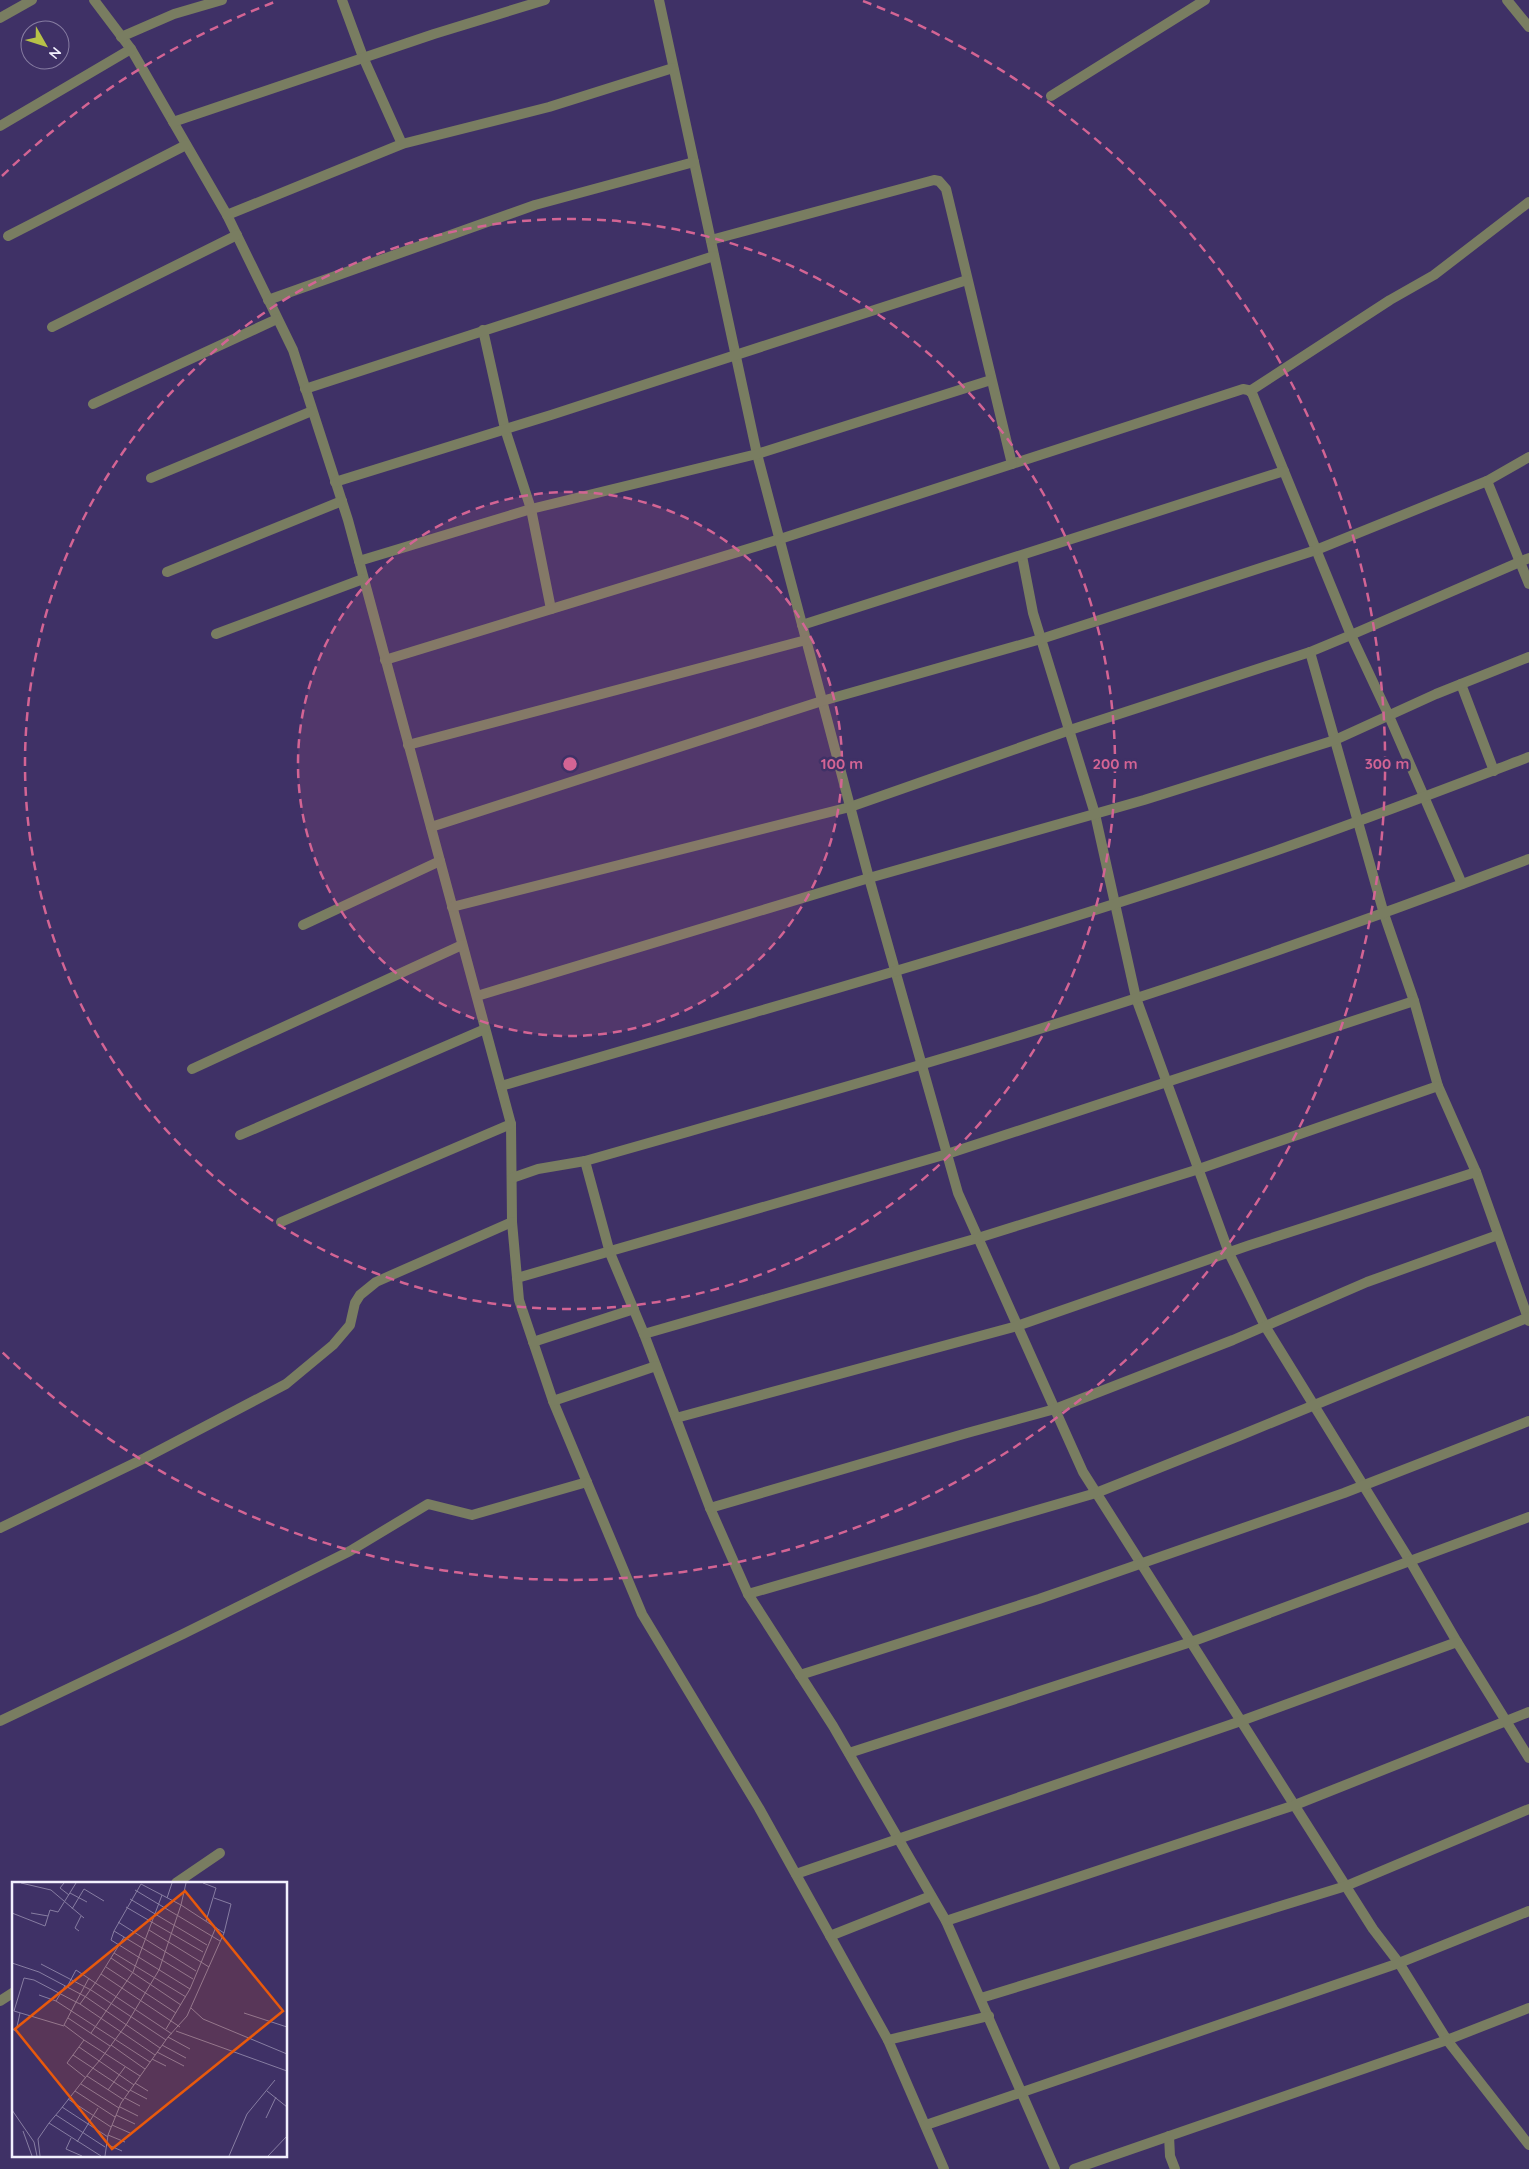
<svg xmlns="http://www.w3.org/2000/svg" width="1529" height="2169" font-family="Quicksand,sans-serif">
	<rect width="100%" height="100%" fill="#3f3166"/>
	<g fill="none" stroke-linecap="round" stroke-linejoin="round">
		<!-- lane -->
		<polyline stroke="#797d61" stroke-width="10" points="1051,96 1205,0"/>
		<!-- street -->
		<g stroke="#797d61" stroke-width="10">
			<polyline points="94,0 131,49 227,215 293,350 348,520 511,1124 512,1222 519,1300 553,1401 642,1614 759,1808 888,2040 944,2169"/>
			<polyline points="342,0 363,57 402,144"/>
			<polyline points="659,0 757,454 869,878 958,1193 1083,1472 1373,1929 1399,1963 1447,2040 1529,2008"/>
			<polyline points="1507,0 1529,27"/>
			<polyline points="0,18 32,0"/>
			<polyline points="121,37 174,14 222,0"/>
			<polyline points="173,122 434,34 545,0"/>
			<polyline points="0,126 131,49"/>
			<polyline points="227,215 402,144 549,107 673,68"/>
			<polyline points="8,236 186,145"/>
			<polyline points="711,240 934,180 939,181 946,189 1012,464 1243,389 1248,390 1252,393 1351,635 1310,652 1384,914 1414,1001 1438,1086 1476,1172 1529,1321"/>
			<polyline points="268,300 535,205 694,162"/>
			<polyline points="52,327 237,235"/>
			<polyline points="483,330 505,429 531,509 551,609"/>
			<polyline points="305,389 714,256"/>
			<polyline points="1250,391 1390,300 1434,275 1529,202"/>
			<polyline points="93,404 277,319"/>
			<polyline points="151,478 312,411"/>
			<polyline points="1487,481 1529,457"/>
			<polyline points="335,482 551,415 967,280"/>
			<polyline points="1022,556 1033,613 1095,814 1136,998 1229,1253 1265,1326 1410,1561 1457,1642 1529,1758"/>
			<polyline points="359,561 531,509 757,454 991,380"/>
			<polyline points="167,572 342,501"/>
			<polyline points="802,625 1284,471"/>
			<polyline points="216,634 363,579"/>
			<polyline points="385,660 780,539 1012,464"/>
			<polyline points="1461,684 1494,771"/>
			<polyline points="408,745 806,640"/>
			<polyline points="431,827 822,701 1041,639 1316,550 1487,481 1529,584"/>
			<polyline points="1462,884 1389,716 1351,635 1529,558"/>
			<polyline points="452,907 850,807 1070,730 1310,652"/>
			<polyline points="303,925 440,861"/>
			<polyline points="477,996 869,878 1144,800 1335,740 1436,694 1529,657"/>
			<polyline points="192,1069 462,945"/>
			<path d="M501 1086C744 1015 988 947 1228 867 1330 833 1429 795 1529 757"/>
			<polyline points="240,1135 485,1029"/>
			<polyline points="585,1161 610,1253 644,1334 710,1508 748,1594 833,1726 946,1921 1055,2169"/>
			<path d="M512 1178 538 1169 585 1161C697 1129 809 1098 920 1065 1126 1005 1329 935 1529 859"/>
			<polyline points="281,1222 511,1124"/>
			<polyline points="517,1278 947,1154 1414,1001"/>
			<polyline points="644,1334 978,1238 1199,1169 1438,1086"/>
			<polyline points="533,1342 634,1309"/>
			<polyline points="553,1401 656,1366"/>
			<polyline points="676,1418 1017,1326 1250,1245 1476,1172"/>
			<polyline points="710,1508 967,1433 1055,1409 1233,1340 1367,1282 1498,1235"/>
			<polyline points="0,1528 145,1458 286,1384 333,1345 350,1325 355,1303 360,1295 376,1282 512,1222"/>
			<polyline points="748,1594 1096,1493 1239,1436 1529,1317"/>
			<polyline points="800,1675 1039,1599 1344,1493 1529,1421"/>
			<polyline points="0,1721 183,1634 350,1551 428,1504 472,1515 587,1482"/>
			<polyline points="849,1753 1191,1642 1529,1517"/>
			<polyline points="796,1874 1241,1721 1457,1642"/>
			<polyline points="176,1883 220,1853"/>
			<polyline points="946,1921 1295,1805 1529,1712"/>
			<polyline points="830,1936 931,1896"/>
			<polyline points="981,1998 1346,1886 1529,1809"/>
			<polyline points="0,2001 14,1992"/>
			<polyline points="888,2040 989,2016"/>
			<polyline points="926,2125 1399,1963 1529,1911"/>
			<polyline points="1169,2136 1170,2156 1175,2169"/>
			<polyline points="1074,2169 1447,2040 1529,2145"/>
		</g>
	</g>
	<!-- distance rings -->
	<circle cx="570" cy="764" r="272" fill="#d36494" fill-opacity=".12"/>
	<g fill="none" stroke="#d36494" stroke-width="2.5" stroke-dasharray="9 6">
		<circle cx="570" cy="764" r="272"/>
		<circle cx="570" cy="764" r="545"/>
		<path d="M2 176A817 817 0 0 1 277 1M863 1A817 817 0 1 1 2 1352"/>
	</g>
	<!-- overview -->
	<g transform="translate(12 1882)">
		<rect width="275" height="275" fill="#3f3166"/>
		<path fill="none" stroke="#877da2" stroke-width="1" d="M9 1 39 8 72 36M52 1 48 6 57 13M191 1 204 6 194 39M123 8 208 59M58 11 75 20M155 16 160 1M202 16 219 22 212 51M118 17 195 63M114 25 191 70M60 27 72 7 92 19M0 31 33 44 38 28 46 30 64 1M19 31 36 34M106 40 184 89M137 48 197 85M67 49 63 46 69 34M102 49 99 58 178 107M112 55 181 97M102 71 174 115M99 76 169 123M0 81 27 90 74 115 148 166M29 82 79 108 154 158M94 85 164 131M89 92 168 145M53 104 44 119 138 180M55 105 64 88 160 152M27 113 44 119M68 122 143 173M179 126 191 137 275 172M232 131 275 145M56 136 98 164M52 144 2 129 12 96 22 98 64 120 77 96M0 147 4 149 8 131M154 147 178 107 204 45M164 149 275 189M79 151 121 90 150 13M156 155 178 167M72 158 128 194M99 163 133 187M150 163 174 176M67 165 122 203M145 170 172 184M61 173 117 210M140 177 154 184M75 194 112 218M123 201 136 209M69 202 107 226M96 208 113 185M118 208 135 217M63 209 103 235M255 209 275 225M113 216 128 224M56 217 99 245M50 225 96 255M108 225 126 234M0 228 22 260 25 274M44 233 93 265M104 233 123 242M254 236 264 215M37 241 89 274M100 243 118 251M11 249 20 274M96 253 113 260M59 256 54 267 70 274M65 260 86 226M94 262 110 269M28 274 26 257 37 241 48 228 81 186 88 178 114 143 147 88 169 23 129 2 102 49 112 55 84 100 68 122 64 120 52 143 72 158 55 181 74 196M93 274 96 253 109 221 156 155 175 134 212 51 169 23 174 1M217 274 235 232 263 198M256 274 275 254"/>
		<path fill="#e8590c" fill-opacity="0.15" stroke="#e8590c" stroke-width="2.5" d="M173 9 271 129 100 267 3 147Z"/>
		<rect width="275" height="275" fill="none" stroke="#f2f0fd" stroke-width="2.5"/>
	</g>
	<circle cx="570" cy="764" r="8" fill="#d36494" stroke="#3f3166" stroke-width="2.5"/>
	<g font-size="15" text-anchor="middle" font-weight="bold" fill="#d36494" stroke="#3f3166" stroke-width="5" stroke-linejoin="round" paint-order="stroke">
		<text x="842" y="769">100 m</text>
		<text x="1115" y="769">200 m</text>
		<text x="1387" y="769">300 m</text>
	</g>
	<!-- north arrow -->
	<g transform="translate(45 45) rotate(129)"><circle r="24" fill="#3f3166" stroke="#877da2"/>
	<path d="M0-4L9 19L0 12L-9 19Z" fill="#b7c148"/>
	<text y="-8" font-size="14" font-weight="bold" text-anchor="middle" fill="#f2f0fd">N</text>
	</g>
</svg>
